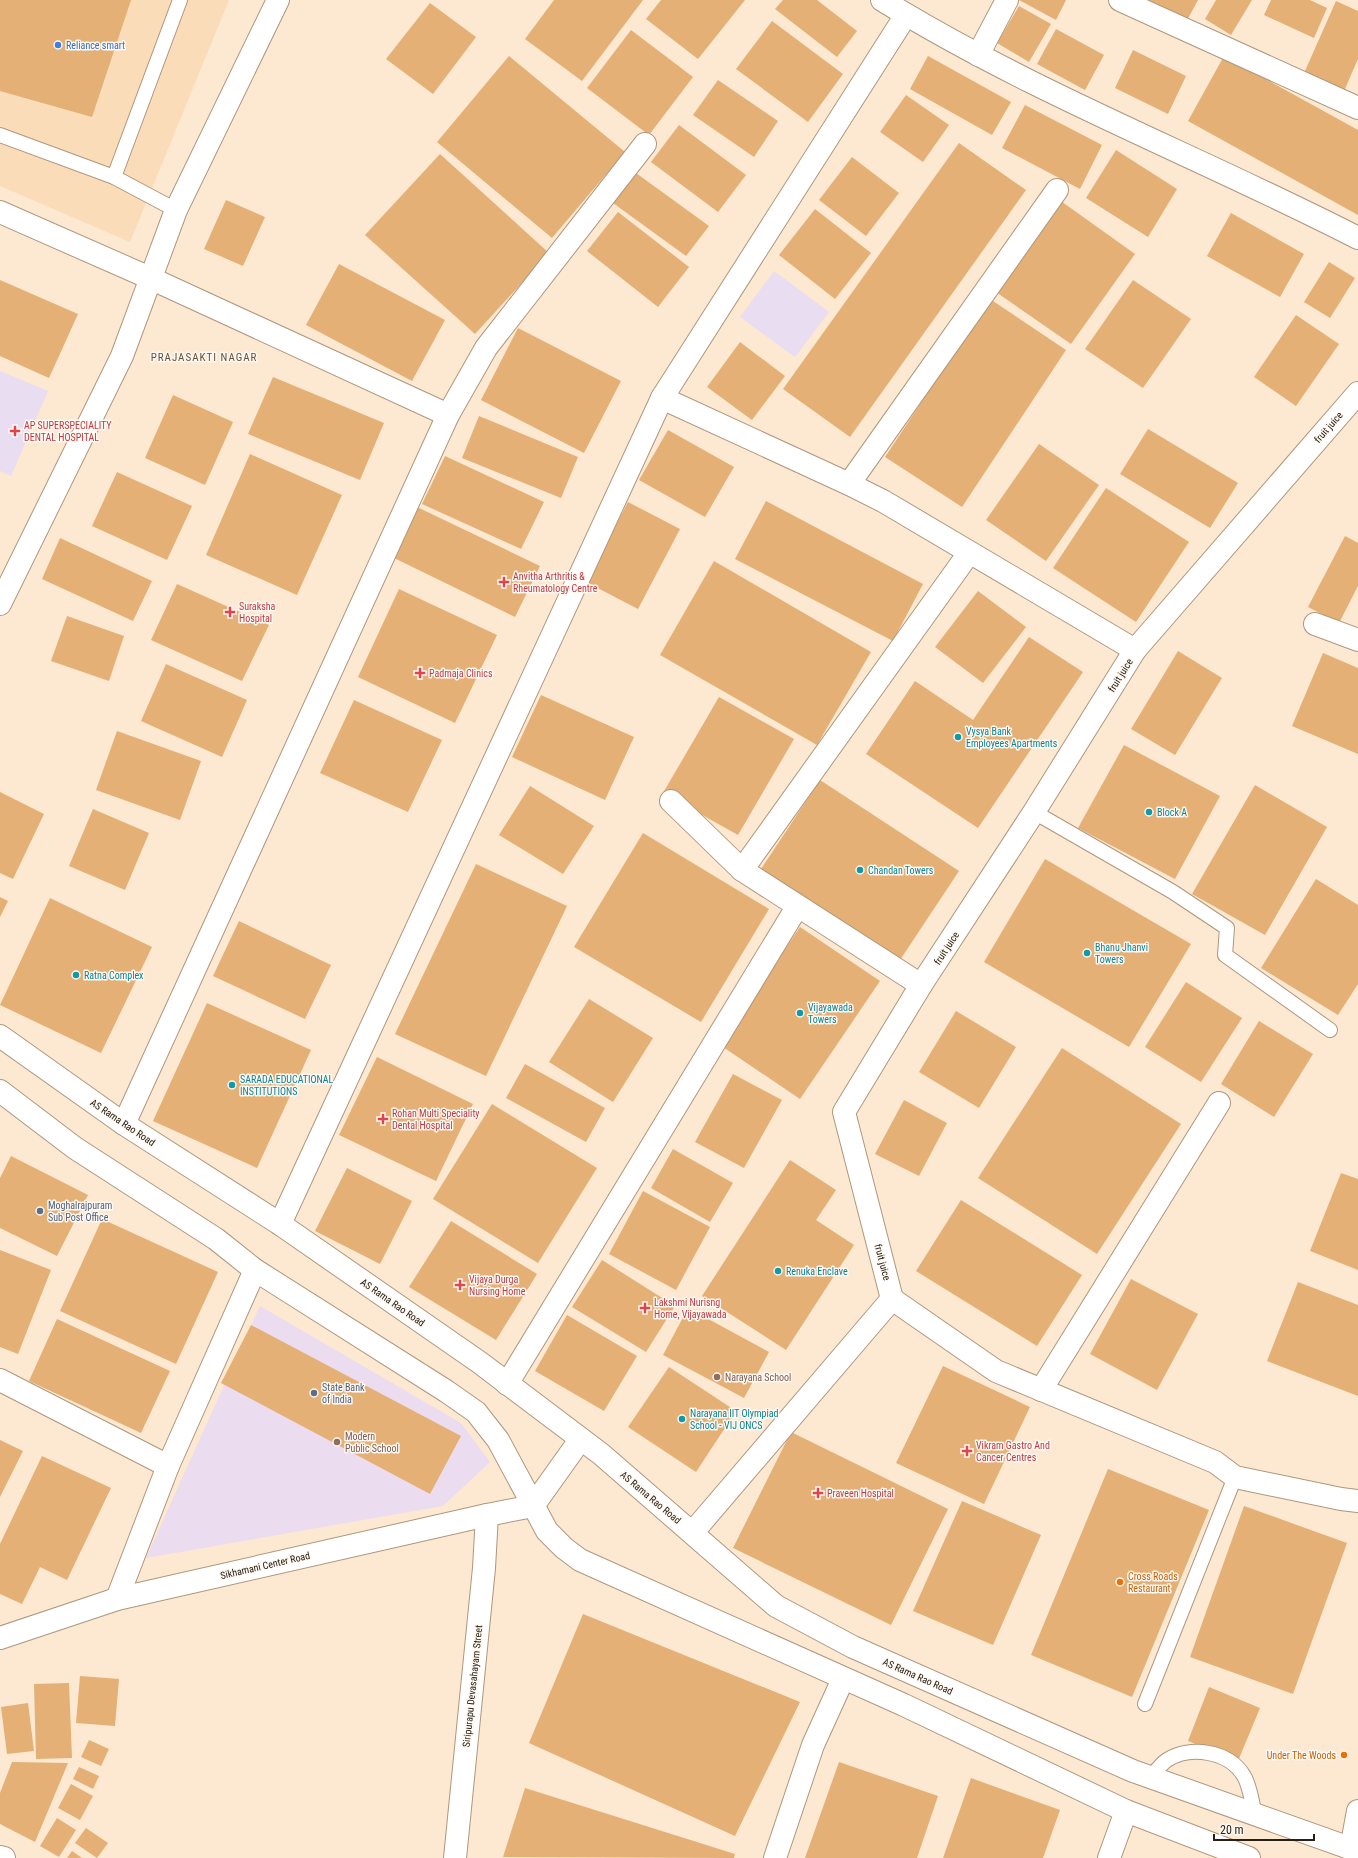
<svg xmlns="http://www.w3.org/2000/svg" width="1358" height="1858" font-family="'Roboto Condensed',sans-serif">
	<rect width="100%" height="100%" fill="#fde8d1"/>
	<!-- built -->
	<polygon fill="#fbdcb9" points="0,0 229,0 130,242 0,186"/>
	<!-- education -->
	<polygon fill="#ebdcef" points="260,1306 461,1423 490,1462 443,1506 146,1558"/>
	<!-- medical -->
	<g fill="#e8ddf1">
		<polygon points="774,271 829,312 795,357 740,317"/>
		<polygon points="0,371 48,391 11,476 0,471"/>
	</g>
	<!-- building -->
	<g fill="#e4b075">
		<polygon points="0,0 131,0 92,117 0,91"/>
		<polygon points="554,0 643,0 582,81 525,39"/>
		<polygon points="661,0 745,0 698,59 646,19"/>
		<polygon points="783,0 817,0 857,31 837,57 775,9"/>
		<polygon points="1019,0 1066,0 1056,20"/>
		<polygon points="1146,0 1198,0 1185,24"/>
		<polygon points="1216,0 1252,0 1231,35 1205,19"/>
		<polygon points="1271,0 1310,0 1327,8 1314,38 1264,15"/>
		<polygon points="1336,1 1358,11 1358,59 1341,98 1301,80"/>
		<polygon points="430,3 476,37 433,94 386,59"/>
		<polygon points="1019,6 1051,24 1029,62 997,43"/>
		<polygon points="772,21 843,74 808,122 736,69"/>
		<polygon points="1056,29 1104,55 1085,90 1037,64"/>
		<polygon points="631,30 693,77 649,135 587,88"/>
		<polygon points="1133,50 1186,76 1168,114 1115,88"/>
		<polygon points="509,56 625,152 552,238 437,142"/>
		<polygon points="928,56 1011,102 992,135 910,89"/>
		<polygon points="1224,56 1358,130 1358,215 1188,121"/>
		<polygon points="718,80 778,121 754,157 693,115"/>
		<polygon points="906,95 949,125 923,162 880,132"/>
		<polygon points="1025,105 1102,145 1080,189 1002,148"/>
		<polygon points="679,125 746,175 718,212 651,162"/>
		<polygon points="959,143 1026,190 850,437 783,389"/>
		<polygon points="1116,150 1177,189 1148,237 1086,198"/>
		<polygon points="440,154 549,253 475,334 365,235"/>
		<polygon points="852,157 899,193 866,236 819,200"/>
		<polygon points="636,173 709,226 686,256 613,203"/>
		<polygon points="1058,199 1135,254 1071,344 993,290"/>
		<polygon points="226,200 265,217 243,266 204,249"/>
		<polygon points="815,209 871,253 835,299 779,255"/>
		<polygon points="618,212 689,267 658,307 587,251"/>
		<polygon points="1231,213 1304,254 1280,297 1207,256"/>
		<polygon points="1329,262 1355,278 1330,318 1304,302"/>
		<polygon points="339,264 445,320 412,381 306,325"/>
		<polygon points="0,280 78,314 49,378 0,356"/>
		<polygon points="1133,280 1191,319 1143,388 1085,349"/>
		<polygon points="990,299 1066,350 962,507 885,457"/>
		<polygon points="1296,315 1339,344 1296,406 1254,377"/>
		<polygon points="518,328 621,381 584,453 481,400"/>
		<polygon points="740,342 785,376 752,420 707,387"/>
		<polygon points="273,377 384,423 360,480 248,434"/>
		<polygon points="173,395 233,422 205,485 145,458"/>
		<polygon points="479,416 578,457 561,498 462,458"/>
		<polygon points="1148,429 1238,483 1210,528 1120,474"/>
		<polygon points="668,430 734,467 705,517 639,480"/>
		<polygon points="1039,444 1099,485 1046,561 986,520"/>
		<polygon points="250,454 342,495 297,595 206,555"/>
		<polygon points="445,456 544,502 521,549 422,504"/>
		<polygon points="117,472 192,506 167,560 92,526"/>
		<polygon points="1106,488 1189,542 1136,622 1053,568"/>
		<polygon points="766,501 923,584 893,641 735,559"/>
		<polygon points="628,502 680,529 638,609 586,582"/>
		<polygon points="417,507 540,566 515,617 392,557"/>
		<polygon points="1345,536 1358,543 1358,586 1339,623 1308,607"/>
		<polygon points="60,538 152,581 133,621 42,579"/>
		<polygon points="714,561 871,652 817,745 660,655"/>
		<polygon points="177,584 269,625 242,681 151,640"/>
		<polygon points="399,589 497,635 455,723 358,677"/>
		<polygon points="978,591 1026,627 983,683 935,647"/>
		<polygon points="67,616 124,636 109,681 51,661"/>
		<polygon points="1029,637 1083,672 978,828 866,754 915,681 973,720"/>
		<polygon points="1178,651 1222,678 1175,755 1131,729"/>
		<polygon points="1323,653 1358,668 1358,754 1292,726"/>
		<polygon points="166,664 247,700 222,757 141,721"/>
		<polygon points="541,695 634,737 605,800 512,757"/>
		<polygon points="719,697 794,739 738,835 663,793"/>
		<polygon points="354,700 442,740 408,812 320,773"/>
		<polygon points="117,731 201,761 180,820 96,790"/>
		<polygon points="1124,745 1220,796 1175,879 1078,828"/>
		<polygon points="820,780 959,871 900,960 761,869"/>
		<polygon points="1255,785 1327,827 1265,935 1192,894"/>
		<polygon points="530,786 594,826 563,874 499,835"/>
		<polygon points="0,792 44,814 13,879 0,873"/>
		<polygon points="93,809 149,833 125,890 69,866"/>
		<polygon points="643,833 769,909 701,1022 574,947"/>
		<polygon points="1045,859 1191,944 1129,1047 984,962"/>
		<polygon points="476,864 567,906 486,1076 395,1034"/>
		<polygon points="1316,879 1358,905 1358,984 1338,1015 1261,968"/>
		<polygon points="0,897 8,901 0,917"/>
		<polygon points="50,898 152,947 101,1053 0,1005"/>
		<polygon points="239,921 331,965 305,1019 213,976"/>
		<polygon points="800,927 880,981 800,1099 720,1045"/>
		<polygon points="1186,982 1242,1018 1201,1082 1145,1047"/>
		<polygon points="589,999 653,1038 613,1102 549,1062"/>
		<polygon points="207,1003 311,1050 257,1168 153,1121"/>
		<polygon points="956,1011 1016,1047 979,1108 919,1072"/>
		<polygon points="1259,1021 1313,1054 1274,1117 1221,1084"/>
		<polygon points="1062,1048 1181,1124 1097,1254 978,1178"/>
		<polygon points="377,1057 473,1104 436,1181 339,1135"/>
		<polygon points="525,1064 605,1108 586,1142 506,1098"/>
		<polygon points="733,1074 782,1100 744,1168 695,1142"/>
		<polygon points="904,1100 947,1123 919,1176 875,1154"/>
		<polygon points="492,1104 597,1168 538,1263 433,1199"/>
		<polygon points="673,1149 733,1183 710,1222 651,1188"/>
		<polygon points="11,1156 88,1195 57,1256 0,1228 0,1178"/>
		<polygon points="790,1160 836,1190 816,1220 854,1245 786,1350 702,1296"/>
		<polygon points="347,1168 412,1201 380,1264 315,1231"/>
		<polygon points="1341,1173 1358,1179 1358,1270 1310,1251"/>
		<polygon points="643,1191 710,1227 676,1290 609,1254"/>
		<polygon points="961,1200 1082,1275 1037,1346 916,1271"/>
		<polygon points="102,1219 218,1272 176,1364 60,1311"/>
		<polygon points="451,1221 537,1274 496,1340 409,1287"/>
		<polygon points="0,1250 51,1270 18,1354 0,1347"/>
		<polygon points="602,1260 675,1306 646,1352 572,1307"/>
		<polygon points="1131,1279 1198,1314 1157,1390 1090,1354"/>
		<polygon points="1298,1282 1358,1305 1358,1396 1267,1361"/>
		<polygon points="688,1308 769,1352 744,1398 663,1355"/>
		<polygon points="567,1315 637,1356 604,1411 535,1371"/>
		<polygon points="57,1319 170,1371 141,1433 29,1381"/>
		<polygon points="251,1325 461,1436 430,1494 221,1383"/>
		<polygon points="943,1366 1030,1407 984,1504 896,1463"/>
		<polygon points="669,1367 736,1411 696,1472 628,1427"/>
		<polygon points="791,1432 948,1509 891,1625 733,1548"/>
		<polygon points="0,1440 23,1451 0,1497"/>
		<polygon points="42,1456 111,1488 67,1580 40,1567 22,1604 0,1594 0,1544"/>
		<polygon points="1108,1469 1209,1510 1132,1697 1031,1655"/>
		<polygon points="962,1501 1041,1535 993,1645 913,1611"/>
		<polygon points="1244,1506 1347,1543 1293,1694 1190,1657"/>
		<polygon points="583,1614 800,1702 735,1836 529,1743"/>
		<polygon points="80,1676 119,1679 115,1726 76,1723"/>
		<polygon points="69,1683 72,1758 36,1759 34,1684"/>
		<polygon points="1209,1687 1260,1708 1238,1761 1188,1741"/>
		<polygon points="28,1703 34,1751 7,1754 1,1707"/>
		<polygon points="89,1740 109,1749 101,1766 81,1757"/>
		<polygon points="12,1762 68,1763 35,1842 0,1824 0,1793"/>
		<polygon points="839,1762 938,1796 917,1858 805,1858"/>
		<polygon points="79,1767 99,1776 93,1789 73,1779"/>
		<polygon points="971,1778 1060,1810 1043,1858 943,1858"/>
		<polygon points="71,1784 93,1796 80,1820 58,1808"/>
		<polygon points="525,1788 735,1854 734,1858 503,1857"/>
		<polygon points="57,1818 76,1830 59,1857 40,1846"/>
		<polygon points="86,1828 108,1843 97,1858 75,1843"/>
		<polygon points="72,1851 82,1858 67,1858"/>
	</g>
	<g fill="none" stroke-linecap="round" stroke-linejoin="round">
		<defs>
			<g id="service">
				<polyline points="0,135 114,177 176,210"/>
				<polyline points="114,177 180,0"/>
				<polyline points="1034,812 1173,892 1227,928 1225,955 1330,1030"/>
				<polyline points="1145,1704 1235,1477"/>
				<path d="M1150 1778C1155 1772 1161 1764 1167 1760 1190 1745 1229 1751 1244 1776 1250 1786 1252 1803 1255 1815"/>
			</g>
			<g id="minor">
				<path d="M882 0C1033 93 1200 157 1358 238"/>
				<polyline points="1120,0 1358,108"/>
				<polyline points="906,15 662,398 849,484 883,501 1135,650"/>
				<polyline points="978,55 1007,0"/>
				<polyline points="0,212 150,278 448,415 124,1124"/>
				<polyline points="448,415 486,348 645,144"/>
				<polyline points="849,484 1057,190"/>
				<polyline points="1315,624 1358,640"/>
				<polyline points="671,801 742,870 921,985"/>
				<polyline points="742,870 969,553"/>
				<polyline points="280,1224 662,398"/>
				<polyline points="892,1299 996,1371 1215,1462 1235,1477 1341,1499 1358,1501"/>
				<polyline points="0,1380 168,1466"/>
				<polyline points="507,1384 797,907"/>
				<polyline points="1041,1390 1219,1103"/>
				<polyline points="693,1532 892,1299 844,1112 921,985 1034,812 1135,650 1358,393"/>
				<polyline points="117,1599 168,1466 255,1270"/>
				<polyline points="1351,1849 1358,1811"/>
				<polyline points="0,1857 4,1858"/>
				<polyline points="455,1858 484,1568 487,1515"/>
				<polyline points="775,1858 813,1745 843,1679"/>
				<polyline points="1109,1858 1126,1811"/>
			</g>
			<g id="tertiary">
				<polyline points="0,604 122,356 176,210 278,0"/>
				<polyline points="0,1036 124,1124 280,1224 479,1362 601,1454 776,1606 853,1647 1133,1771 1358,1851"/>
				<polyline points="0,1091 75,1148 216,1239 255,1270 446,1391 476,1412 498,1440 547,1531 564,1548 580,1560 904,1705 1126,1811 1249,1858"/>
				<polyline points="0,1638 117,1599 487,1515 533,1506"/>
			</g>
			<polyline id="secondary" points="533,1506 580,1440"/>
		</defs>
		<!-- service casing -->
		<use href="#service" stroke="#af977c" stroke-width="16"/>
		<!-- minor casing -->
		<use href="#minor" stroke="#af977c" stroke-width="24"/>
		<!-- tertiary casing -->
		<use href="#tertiary" stroke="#af977c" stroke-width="24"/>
		<!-- secondary casing -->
		<use href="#secondary" stroke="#af977c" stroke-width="24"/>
		<!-- service -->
		<use href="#service" stroke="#fff" stroke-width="14"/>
		<!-- minor -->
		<use href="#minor" stroke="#fff" stroke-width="22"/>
		<!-- tertiary -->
		<use href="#tertiary" stroke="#fff" stroke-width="22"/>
		<!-- secondary -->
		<use href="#secondary" stroke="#fff" stroke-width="22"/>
	</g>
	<!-- markers -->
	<circle fill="#3f7fe0" stroke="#fef8f2" stroke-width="1.5" cx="58" cy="45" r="4"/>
	<g fill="#e0444e" stroke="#fef8f2" stroke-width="1.5">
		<path d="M13 425h4v4h4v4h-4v4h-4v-4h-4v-4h4z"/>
		<path d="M502 576h4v4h4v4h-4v4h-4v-4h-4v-4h4z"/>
		<path d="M228 606h4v4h4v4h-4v4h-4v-4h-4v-4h4z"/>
		<path d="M418 667h4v4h4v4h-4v4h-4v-4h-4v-4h4z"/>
		<path d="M381 1113h4v4h4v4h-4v4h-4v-4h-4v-4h4z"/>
		<path d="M458 1279h4v4h4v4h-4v4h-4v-4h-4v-4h4z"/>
		<path d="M643 1302h4v4h4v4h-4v4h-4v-4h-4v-4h4z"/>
		<path d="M965 1445h4v4h4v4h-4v4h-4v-4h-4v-4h4z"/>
		<path d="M816 1487h4v4h4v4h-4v4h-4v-4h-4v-4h4z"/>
	</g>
	<g fill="#0f9aa8" stroke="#fef8f2" stroke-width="1.5">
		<circle cx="958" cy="737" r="4"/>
		<circle cx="1149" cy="812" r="4"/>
		<circle cx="860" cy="870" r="4"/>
		<circle cx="1087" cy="953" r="4"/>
		<circle cx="76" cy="975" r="4"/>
		<circle cx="800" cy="1013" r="4"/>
		<circle cx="232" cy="1085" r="4"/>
		<circle cx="778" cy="1271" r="4"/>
		<circle cx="682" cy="1419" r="4"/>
	</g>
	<g fill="#5c6f8a" stroke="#fef8f2" stroke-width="1.5">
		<circle cx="40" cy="1211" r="4"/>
		<circle cx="314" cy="1393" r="4"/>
	</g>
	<g fill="#8d6e63" stroke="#fef8f2" stroke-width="1.5">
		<circle cx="717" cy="1377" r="4"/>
		<circle cx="337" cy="1442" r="4"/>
	</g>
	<g fill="#e8710a" stroke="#fef8f2" stroke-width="1.5">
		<circle cx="1120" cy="1582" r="4"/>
		<circle cx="1344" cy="1755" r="4"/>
	</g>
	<g text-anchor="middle" stroke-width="3" stroke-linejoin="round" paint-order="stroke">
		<!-- shop labels -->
		<g font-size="10" fill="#366cbe" stroke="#fef8f2" text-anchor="start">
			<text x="66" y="49">Reliance smart</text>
		</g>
		<!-- health labels -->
		<g font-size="10" fill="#be3a42" stroke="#fef8f2" text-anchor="start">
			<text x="24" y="429">AP SUPERSPECIALITY<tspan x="24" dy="12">DENTAL HOSPITAL</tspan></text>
			<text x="513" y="580">Anvitha Arthritis &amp;<tspan x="513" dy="12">Rheumatology Centre</tspan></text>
			<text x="239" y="610">Suraksha<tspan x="239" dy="12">Hospital</tspan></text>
			<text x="429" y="677">Padmaja Clinics</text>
			<text x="392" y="1117">Rohan Multi Speciality<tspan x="392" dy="12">Dental Hospital</tspan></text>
			<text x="469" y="1283">Vijaya Durga<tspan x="469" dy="12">Nursing Home</tspan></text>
			<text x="654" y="1306">Lakshmi Nurisng<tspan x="654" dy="12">Home, Vijayawada</tspan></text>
			<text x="976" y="1449">Vikram Gastro And<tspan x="976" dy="12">Cancer Centres</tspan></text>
			<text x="827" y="1497">Praveen Hospital</text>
		</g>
		<!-- street labels -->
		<g font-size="10" fill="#292015" stroke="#fef8f2">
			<text transform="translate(1328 427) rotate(-49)" y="4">fruit juice</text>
			<text transform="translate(1120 675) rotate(-58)" y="4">fruit juice</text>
			<text transform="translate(946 948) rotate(-57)" y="4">fruit juice</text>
			<text transform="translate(123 1122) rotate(34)" y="4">AS Rama Rao Road</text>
			<text transform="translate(883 1262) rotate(75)" y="4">fruit juice</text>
			<text transform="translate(393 1302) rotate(35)" y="4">AS Rama Rao Road</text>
			<text transform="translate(651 1497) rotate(40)" y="4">AS Rama Rao Road</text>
			<text transform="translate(265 1565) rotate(-13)" y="4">Sikhamani Center Road</text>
			<text transform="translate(918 1676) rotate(24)" y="4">AS Rama Rao Road</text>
			<text transform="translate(472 1686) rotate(-84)" y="4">Siripurapu Devasahayam Street</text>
		</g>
		<!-- culture labels -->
		<g font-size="10" fill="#0d838f" stroke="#fef8f2" text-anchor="start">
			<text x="966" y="735">Vysya Bank<tspan x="966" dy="12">Employees Apartments</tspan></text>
			<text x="1157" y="816">Block A</text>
			<text x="868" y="874">Chandan Towers</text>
			<text x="1095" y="951">Bhanu Jhanvi<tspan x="1095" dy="12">Towers</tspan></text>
			<text x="84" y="979">Ratna Complex</text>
			<text x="808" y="1011">Vijayawada<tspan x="808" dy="12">Towers</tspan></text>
			<text x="240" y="1083">SARADA EDUCATIONAL<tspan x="240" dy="12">INSTITUTIONS</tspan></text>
			<text x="786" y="1275">Renuka Enclave</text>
			<text x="690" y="1417">Narayana IIT Olympiad<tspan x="690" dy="12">School - VIJ ONCS</tspan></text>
		</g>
		<!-- service labels -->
		<g font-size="10" fill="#4e5e75" stroke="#fef8f2" text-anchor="start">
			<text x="48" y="1209">Moghalrajpuram<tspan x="48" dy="12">Sub Post Office</tspan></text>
			<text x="322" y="1391">State Bank<tspan x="322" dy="12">of India</tspan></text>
		</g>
		<!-- education labels -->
		<g font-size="10" fill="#785e54" stroke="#fef8f2" text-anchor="start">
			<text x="725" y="1381">Narayana School</text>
			<text x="345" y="1440">Modern<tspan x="345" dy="12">Public School</tspan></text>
		</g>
		<!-- food labels -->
		<g font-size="10" fill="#c56008" stroke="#fef8f2" text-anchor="start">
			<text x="1128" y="1580">Cross Roads<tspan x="1128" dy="12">Restaurant</tspan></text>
			<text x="1336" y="1759" text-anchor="end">Under The Woods</text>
		</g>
		<!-- neighbourhood labels -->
		<g font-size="11" letter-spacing="1" fill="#675138" stroke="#fef8f2">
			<text x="204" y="361">PRAJASAKTI NAGAR</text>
		</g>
	</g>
	<!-- scale -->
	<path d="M1214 1834v6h100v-6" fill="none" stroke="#292015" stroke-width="2"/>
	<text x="1220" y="1834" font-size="12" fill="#292015" stroke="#fef8f2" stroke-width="3" paint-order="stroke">20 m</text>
</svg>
